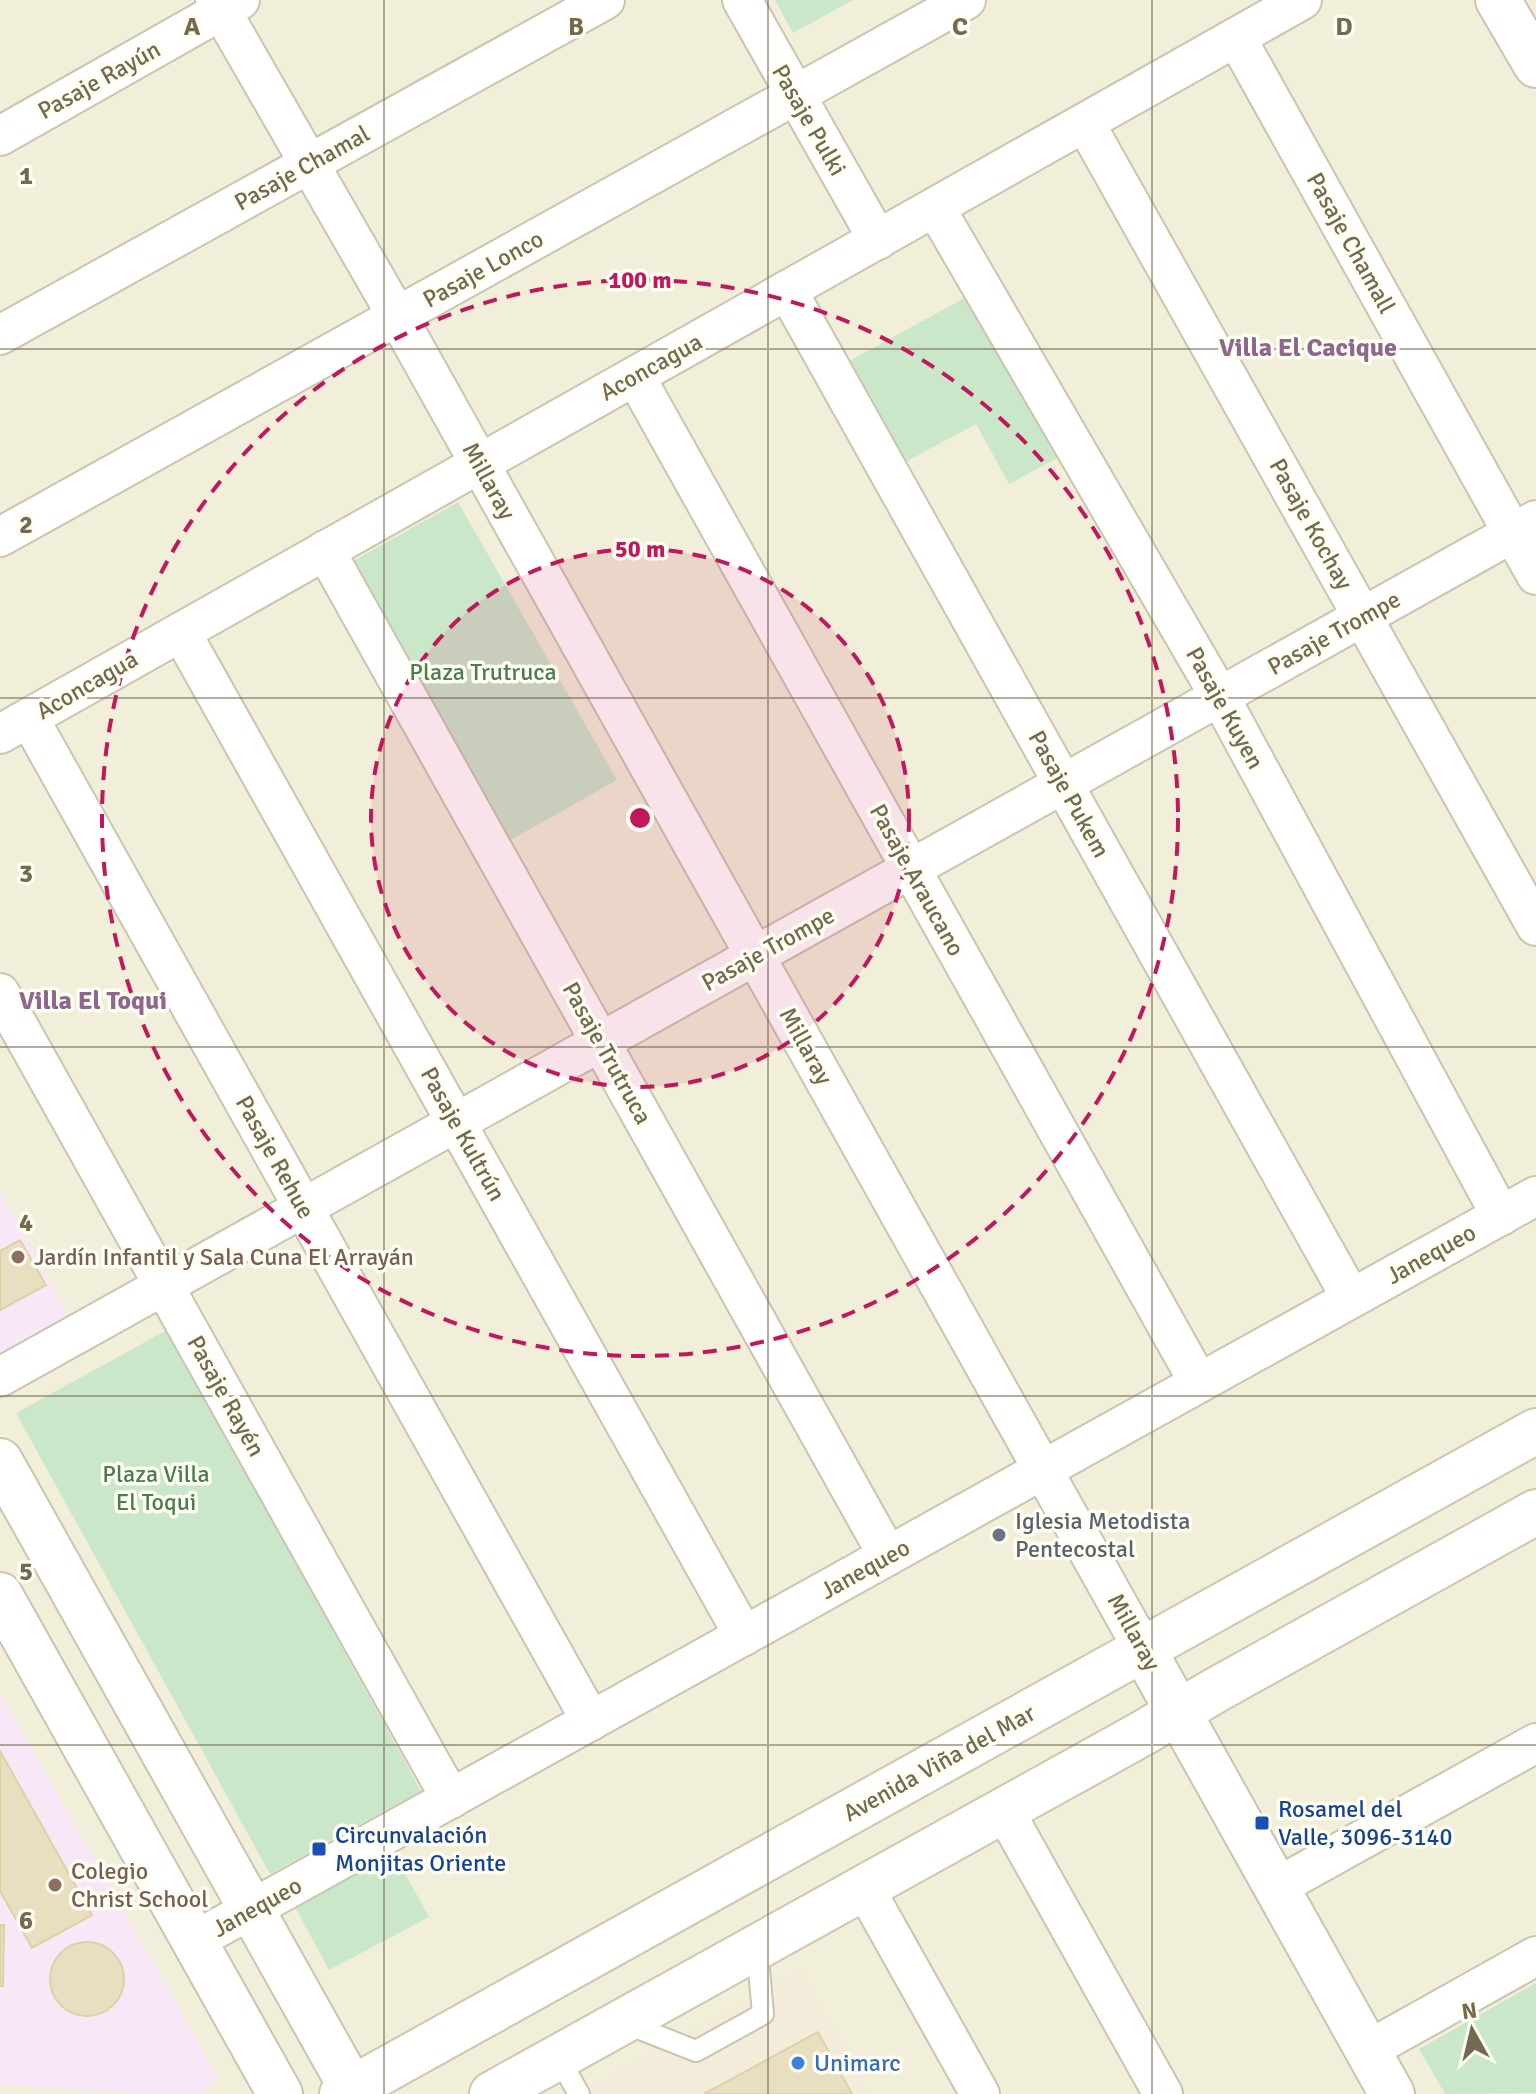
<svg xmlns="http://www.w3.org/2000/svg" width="1536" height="2094" font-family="Signika,sans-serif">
	<rect width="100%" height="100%" fill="#fbfaea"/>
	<!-- residential -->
	<rect fill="#f1efd9" x="0" y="0" width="1536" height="2094"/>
	<!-- commercial -->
	<polygon fill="#f4ecda" points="801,1969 870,2094 577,2094"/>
	<!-- education -->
	<g fill="#f7e7f7">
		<polygon points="0,1192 72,1321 3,1359 0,1353"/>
		<polygon points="0,1693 218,2077 202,2094 147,2094 0,2084"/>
	</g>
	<!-- green -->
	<g fill="#cae7ca">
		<polygon points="775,0 853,0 793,33"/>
		<polygon points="968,296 1057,458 1009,484 976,424 900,465 844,364"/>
		<polygon points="458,502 617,780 509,841 350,563"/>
		<polygon points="167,1330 421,1791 270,1874 16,1413"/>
		<polygon points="392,1850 429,1917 329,1970 293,1903"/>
		<polygon points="1536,1983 1536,2093 1445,2094 1419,2049"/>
	</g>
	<!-- building -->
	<g fill="#e8dfc0" stroke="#ded1a7" stroke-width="2">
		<polygon points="20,1240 46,1285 0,1310 0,1251"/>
		<polygon points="0,1751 92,1915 32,1948 0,1891"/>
		<polygon points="0,1925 4,1925 3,1986 0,1986"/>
		<circle cx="87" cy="1979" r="37"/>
		<polygon points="818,2032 852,2094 704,2094"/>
	</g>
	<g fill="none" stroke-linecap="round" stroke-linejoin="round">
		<defs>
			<g id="service">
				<polyline points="625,2023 696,2051 763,2014 757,1947"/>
				<polyline points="558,2057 579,2094"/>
			</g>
			<g id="minor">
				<polyline points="215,0 397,316 1143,1649"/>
				<polyline points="742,0 878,240"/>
				<polyline points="1236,37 1536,575"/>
				<polyline points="1085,123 1536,926"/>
				<polyline points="0,136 240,0"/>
				<polyline points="935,207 1220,697 1501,1216"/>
				<polyline points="787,290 1351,1298"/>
				<polyline points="0,335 605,0"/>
				<polyline points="635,376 1199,1383"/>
				<polyline points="0,537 966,0"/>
				<polyline points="325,550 888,1556"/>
				<polyline points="181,632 744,1636"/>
				<polyline points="29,718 591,1721"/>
				<polyline points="0,734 1302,0"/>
				<polyline points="0,993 451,1799"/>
				<polyline points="0,1377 1536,520"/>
				<polyline points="1004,1810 1163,2094"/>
				<polyline points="864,1887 980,2094"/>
				<polyline points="1277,1887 1536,1743"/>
				<polyline points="194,1941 1536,1196"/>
				<polyline points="1368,2050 1536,1956"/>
			</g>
			<g id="tertiary">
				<polyline points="1498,0 1536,65"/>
				<polyline points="0,1461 355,2094"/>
				<polyline points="0,1595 280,2094"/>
				<polyline points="1143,1649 1392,2094"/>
			</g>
			<g id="secondary">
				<polyline points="342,2094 1536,1431"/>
				<polyline points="492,2094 1143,1733 1216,1690 1536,1512"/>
			</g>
		</defs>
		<!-- service casing -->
		<use href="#service" stroke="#c9c5ae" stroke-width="24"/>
		<!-- minor casing -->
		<use href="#minor" stroke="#c9c5ae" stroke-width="42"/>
		<!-- tertiary casing -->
		<use href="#tertiary" stroke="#c9c5ae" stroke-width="48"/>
		<!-- secondary casing -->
		<use href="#secondary" stroke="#ccc7ad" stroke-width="48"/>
		<!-- service -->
		<use href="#service" stroke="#fff" stroke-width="20"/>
		<!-- minor -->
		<use href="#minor" stroke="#fff" stroke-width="38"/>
		<!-- tertiary -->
		<use href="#tertiary" stroke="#fff" stroke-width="44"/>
		<!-- secondary -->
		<use href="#secondary" stroke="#fff" stroke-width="44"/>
	</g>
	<!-- grid -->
	<path fill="none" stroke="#736a50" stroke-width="2" stroke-opacity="0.55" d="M384 0V2094M768 0V2094M1152 0V2094M0 349H1536M0 698H1536M0 1047H1536M0 1396H1536M0 1745H1536"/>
	<!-- distance rings -->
	<circle cx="640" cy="818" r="269" fill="#c2185b" fill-opacity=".12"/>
	<g fill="none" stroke="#c2185b" stroke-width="4" stroke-dasharray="14 10">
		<circle cx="640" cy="818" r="269"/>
		<circle cx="640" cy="818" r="538"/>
	</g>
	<!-- markers -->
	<g fill="#8d6e63" stroke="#fdfdf1" stroke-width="3">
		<circle cx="18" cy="1257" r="8"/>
		<circle cx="55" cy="1885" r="8"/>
	</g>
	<circle fill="#6b7280" stroke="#fdfdf1" stroke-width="3" cx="999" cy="1535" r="8"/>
	<g fill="#1a4fb4" stroke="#fdfdf1" stroke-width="3">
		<rect x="1254" y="1815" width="16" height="16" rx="4"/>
		<rect x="311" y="1841" width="16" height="16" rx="4"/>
	</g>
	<circle fill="#3f7fe0" stroke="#fdfdf1" stroke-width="3" cx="798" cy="2063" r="8"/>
	<g text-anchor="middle" stroke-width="7" stroke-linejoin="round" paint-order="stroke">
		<!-- street labels -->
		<g font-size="24" fill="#736a50" stroke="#fdfdf1">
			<text transform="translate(99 80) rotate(-29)" y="8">Pasaje Rayún</text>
			<text transform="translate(809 120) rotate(60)" y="8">Pasaje Pulki</text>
			<text transform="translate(302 168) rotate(-29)" y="8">Pasaje Chamal</text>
			<text transform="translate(1351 243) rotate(61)" y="8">Pasaje Chamall</text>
			<text transform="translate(483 269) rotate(-29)" y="8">Pasaje Lonco</text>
			<text transform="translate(651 367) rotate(-29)" y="8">Aconcagua</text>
			<text transform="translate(489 481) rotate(61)" y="8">Millaray</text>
			<text transform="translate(1311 524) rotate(61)" y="8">Pasaje Kochay</text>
			<text transform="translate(1334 633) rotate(-29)" y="8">Pasaje Trompe</text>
			<text transform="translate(87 685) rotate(-30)" y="8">Aconcagua</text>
			<text transform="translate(1225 708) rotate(61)" y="8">Pasaje Kuyen</text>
			<text transform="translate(1069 794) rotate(61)" y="8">Pasaje Pukem</text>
			<text transform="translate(917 880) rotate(61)" y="8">Pasaje Araucano</text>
			<text transform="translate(768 949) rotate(-29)" y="8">Pasaje Trompe</text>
			<text transform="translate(806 1046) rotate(61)" y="8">Millaray</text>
			<text transform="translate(607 1053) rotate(61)" y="8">Pasaje Trutruca</text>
			<text transform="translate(463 1134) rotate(61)" y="8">Pasaje Kultrún</text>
			<text transform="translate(275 1157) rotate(61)" y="8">Pasaje Rehue</text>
			<text transform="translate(1431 1254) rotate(-29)" y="8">Janequeo</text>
			<text transform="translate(226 1396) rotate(61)" y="8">Pasaje Rayén</text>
			<text transform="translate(865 1569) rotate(-29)" y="8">Janequeo</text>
			<text transform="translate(1134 1632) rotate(61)" y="8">Millaray</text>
			<text transform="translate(939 1763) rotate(-29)" y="8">Avenida Viña del Mar</text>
			<text transform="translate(257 1907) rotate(-29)" y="8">Janequeo</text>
		</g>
		<!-- park labels -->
		<g font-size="24" fill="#4c7d51" stroke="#fdfdf1">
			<text x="483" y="680">Plaza Trutruca</text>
			<text x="156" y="1482">Plaza Villa<tspan x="156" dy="28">El Toqui</tspan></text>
		</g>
		<!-- education labels -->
		<g font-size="24" fill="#785e54" stroke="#fdfdf1" text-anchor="start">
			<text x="34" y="1265">Jardín Infantil y Sala Cuna El Arrayán</text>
			<text x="71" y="1879">Colegio<tspan x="71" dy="28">Christ School</tspan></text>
		</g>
		<!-- worship labels -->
		<g font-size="24" fill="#5b616d" stroke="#fdfdf1" text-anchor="start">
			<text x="1015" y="1529">Iglesia Metodista<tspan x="1015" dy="28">Pentecostal</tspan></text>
		</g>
		<!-- transit labels -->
		<g font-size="24" fill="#164399" stroke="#fdfdf1" text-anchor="start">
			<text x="1278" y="1817">Rosamel del<tspan x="1278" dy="28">Valle, 3096-3140</tspan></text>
			<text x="335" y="1843">Circunvalación<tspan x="335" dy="28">Monjitas Oriente</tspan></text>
		</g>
		<!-- shop labels -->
		<g font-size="24" fill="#366cbe" stroke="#fdfdf1" text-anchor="start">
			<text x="814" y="2071">Unimarc</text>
		</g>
		<!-- neighbourhood labels -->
		<g font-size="26" font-weight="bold" fill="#8e688c" stroke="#fdfdf1">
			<text x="1308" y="356">Villa El Cacique</text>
			<text x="93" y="1009">Villa El Toqui</text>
		</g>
	</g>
	<g font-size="26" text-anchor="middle" font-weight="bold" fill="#736a50" stroke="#fdfdf1" stroke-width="7" stroke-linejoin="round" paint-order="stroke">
		<text x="192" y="35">A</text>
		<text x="576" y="35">B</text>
		<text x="960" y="35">C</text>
		<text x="1344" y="35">D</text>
		<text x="26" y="184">1</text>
		<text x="26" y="533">2</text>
		<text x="26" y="882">3</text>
		<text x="26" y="1231">4</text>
		<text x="26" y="1580">5</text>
		<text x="26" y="1929">6</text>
	</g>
	<circle cx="640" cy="818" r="12" fill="#c2185b" stroke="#fdfdf1" stroke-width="4"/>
	<g font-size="24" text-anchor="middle" font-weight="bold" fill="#c2185b" stroke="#fdfdf1" stroke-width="7" stroke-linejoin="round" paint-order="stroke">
		<text x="640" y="288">100 m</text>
		<text x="640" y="557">50 m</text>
	</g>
	<!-- north arrow -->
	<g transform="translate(1472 2030) rotate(352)" stroke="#fdfdf1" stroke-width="6" paint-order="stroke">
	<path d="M0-6L14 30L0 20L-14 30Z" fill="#736a50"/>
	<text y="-12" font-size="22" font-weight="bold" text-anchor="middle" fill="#736a50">N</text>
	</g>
</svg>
